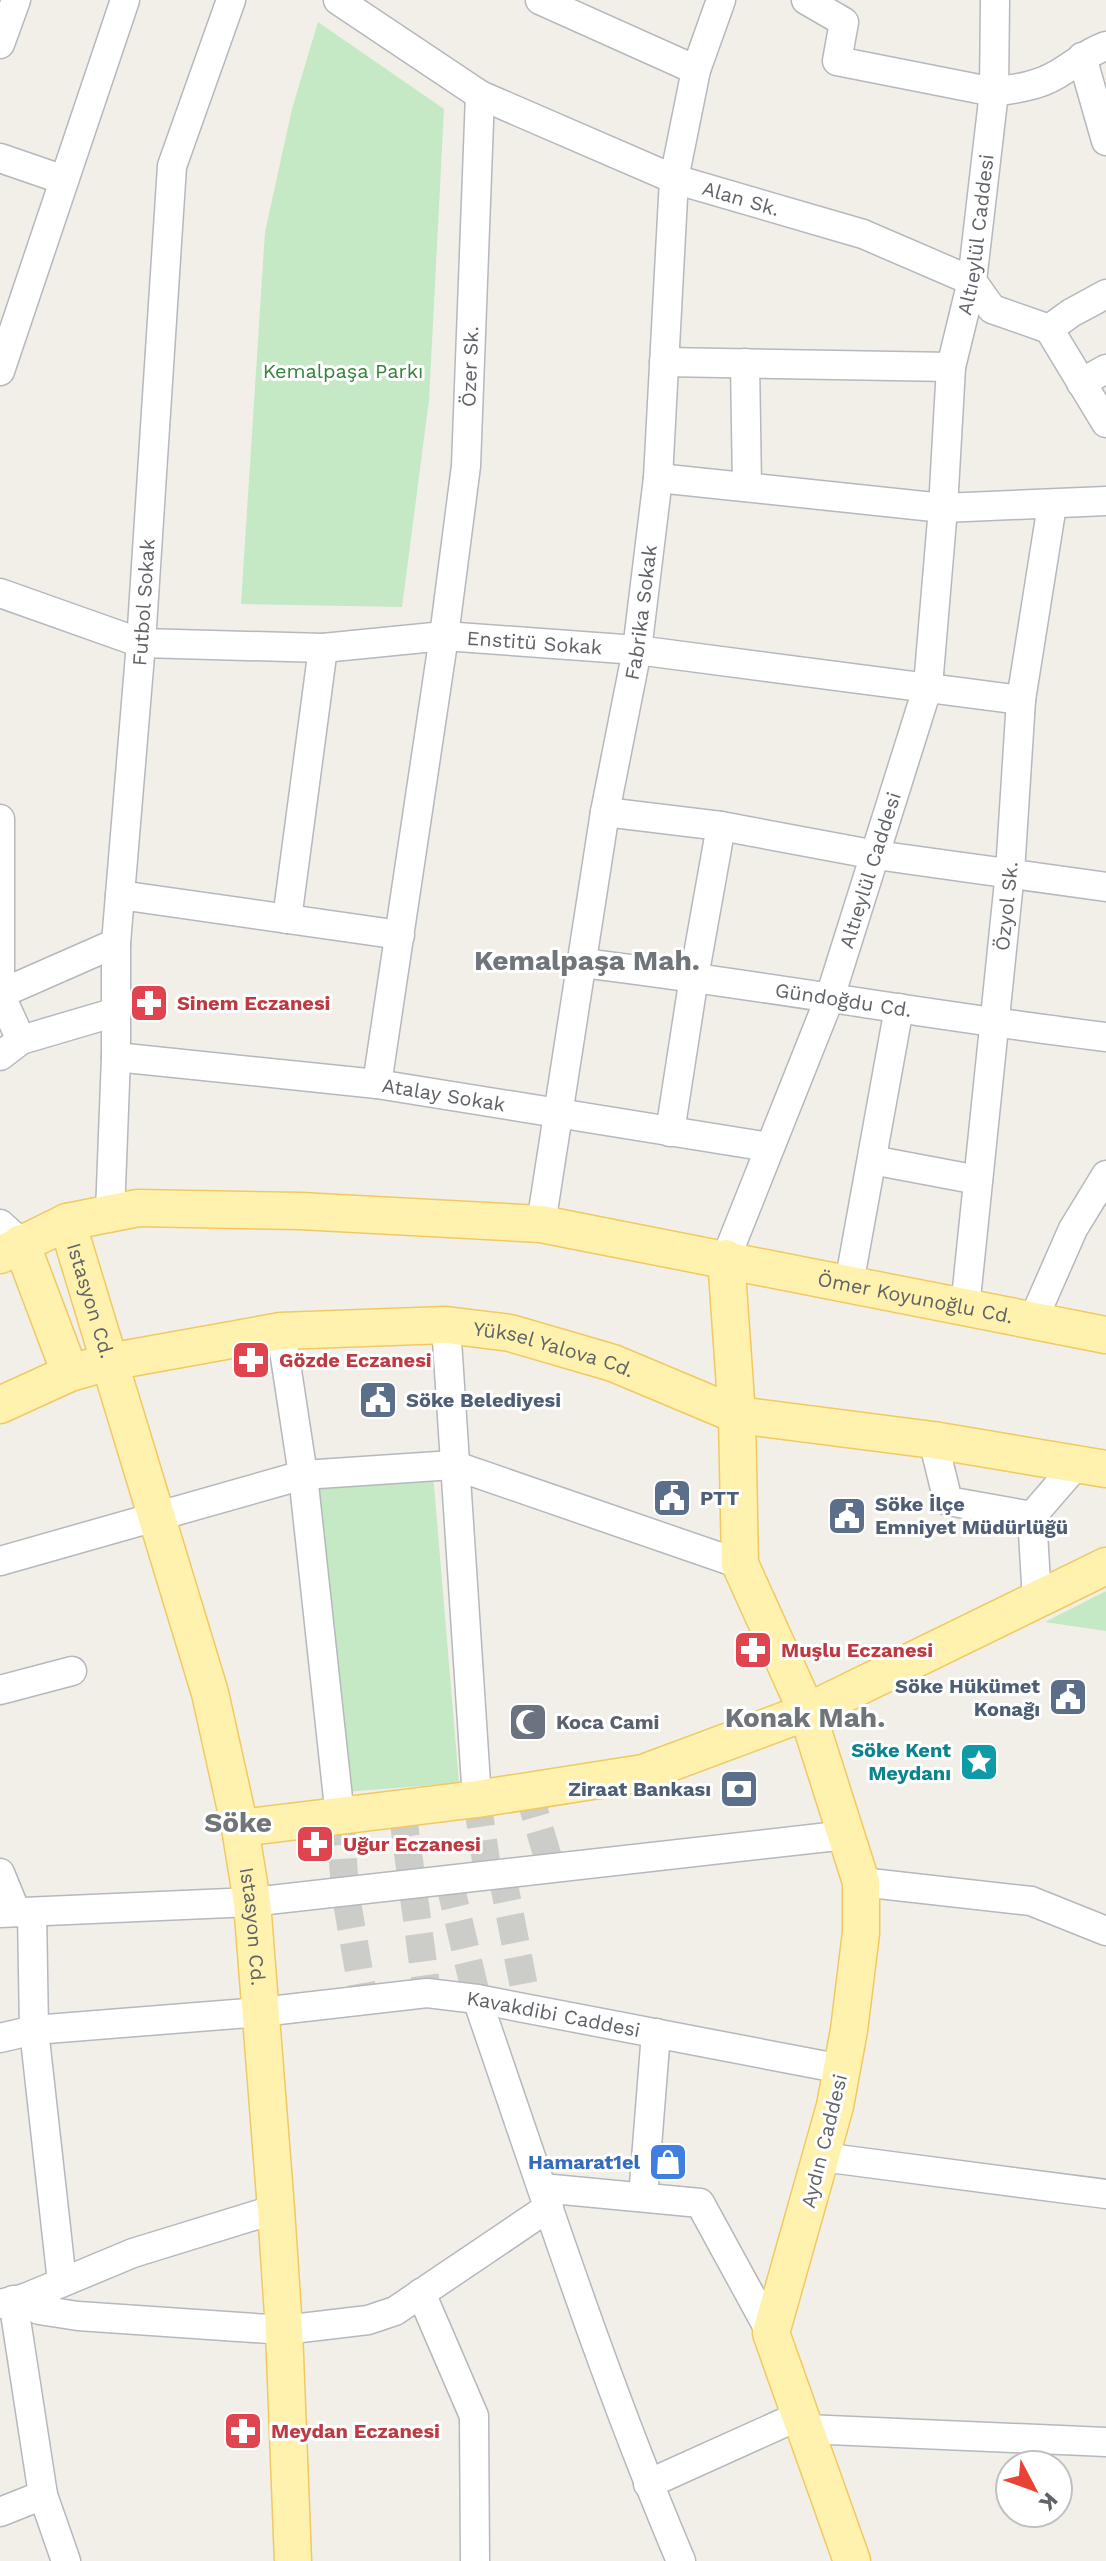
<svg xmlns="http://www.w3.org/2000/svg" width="1106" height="2561" font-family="'Work Sans',sans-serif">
	<rect width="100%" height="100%" fill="#f1efe8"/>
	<!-- green -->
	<g fill="#c5e8c5">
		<polygon points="318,22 444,109 429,400 402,607 241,604 265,232 292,109"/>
		<polygon points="433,1474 459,1783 345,1792 317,1486"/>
		<polygon points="1106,1591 1106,1631 1045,1622"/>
	</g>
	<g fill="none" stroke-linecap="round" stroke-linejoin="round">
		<!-- minor-tunnel -->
		<g stroke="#ccccc8" stroke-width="28" stroke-dasharray="28 14" stroke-linecap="butt">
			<polyline points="528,1790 551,1868"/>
			<polyline points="477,1799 488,1875"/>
			<polyline points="402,1809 427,1993"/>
			<polyline points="340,1817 345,1891 364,2000"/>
			<polyline points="502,1874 528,2008"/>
			<polyline points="449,1880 477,1999"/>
		</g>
		<defs>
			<g id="minor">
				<path id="s1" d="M338 0 480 95 674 179 863 234 972 281 992 309 1049 329 1106 423"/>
				<polyline points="540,0 696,70"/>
				<path d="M806 0 844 22 837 61 994 92C1014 89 1038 86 1056 75 1074 65 1086 53 1106 46"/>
				<polyline points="0,44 16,0"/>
				<polyline points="1082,57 1106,141"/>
				<polyline points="0,158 64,180"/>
				<polyline points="1049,329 1071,313 1106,294"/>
				<polyline points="664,362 951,367"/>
				<polyline points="745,363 747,487"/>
				<polyline points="0,371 125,0"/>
				<polyline points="1081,383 1106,369"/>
				<polyline points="658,478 943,508 1106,501"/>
				<path id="s2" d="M0 593 141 643 323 648 444 636 637 650 1021 700"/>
				<polyline points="605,812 721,826 876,855 1106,887"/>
				<polyline points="0,819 0,994 21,1040"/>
				<polyline points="120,895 400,935"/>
				<polyline points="287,919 323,648"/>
				<path id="s3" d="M582 963C757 984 931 1016 1106 1037"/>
				<polyline points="0,994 116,943"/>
				<polyline points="0,1056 21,1040 116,1012"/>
				<path id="s4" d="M116 1057 377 1084 769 1147"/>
				<path id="s5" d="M377 1084 444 636 466 466 480 95"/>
				<polyline points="670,1132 694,977 721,826"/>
				<polyline points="872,1160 978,1180"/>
				<path id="s6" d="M110 1213 116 1057V943L141 643 172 166 231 0"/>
				<polyline points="0,1224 21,1243"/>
				<path id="s7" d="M541 1224 605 812 637 650 658 478 674 179 696 70 721 0"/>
				<path id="s8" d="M726 1258 830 997 928 686 943 508 951 367 972 281 994 92 995 0"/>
				<polyline points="849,1284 899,1008"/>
				<path id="s9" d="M965 1308 1010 872 1021 700 1052 505"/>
				<polyline points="1033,1320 1073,1229 1106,1175"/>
				<polyline points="446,1325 477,1799"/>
				<polyline points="281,1331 303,1475 340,1817"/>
				<polyline points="933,1440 948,1501 1032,1516 1077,1464"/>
				<polyline points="1032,1516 1037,1600"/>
				<polyline points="0,1561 303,1475 453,1465 740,1564"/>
				<polyline points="0,1690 72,1671"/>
				<polyline points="0,1873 16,1912"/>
				<polyline points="861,1882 1031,1901 1106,1931"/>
				<polyline points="32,1912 34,2030 62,2282"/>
				<polyline points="0,1913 252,1902 846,1835"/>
				<path d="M477 1999C542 2187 603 2378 681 2561"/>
				<path id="s10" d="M0 2038 34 2030 261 2012 427 1993 477 1999 842 2069"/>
				<polyline points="822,2157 1106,2194"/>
				<polyline points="542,2188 700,2203 771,2333"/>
				<polyline points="643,2197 656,2033"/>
				<polyline points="421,2293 474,2416 475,2561"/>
				<polyline points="25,2298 39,2310 78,2316 284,2330 368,2320 395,2311 549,2207"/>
				<polyline points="13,2300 43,2495 66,2561"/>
				<polyline points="0,2304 25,2298 133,2253 276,2209"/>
				<polyline points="806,2429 1106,2442"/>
				<polyline points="648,2484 801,2415"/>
				<polyline points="0,2512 43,2495"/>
			</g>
			<g id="major">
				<path id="s11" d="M67 1222 210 1693 240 1828 252 1902 276 2209 284 2330 293 2561"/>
				<polyline points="21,1243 70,1373"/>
				<path id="s12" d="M0 1255 67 1222 138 1208 300 1211 541 1224 1106 1335"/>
				<polyline points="726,1258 737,1415 740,1564 807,1712 861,1882 861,1933 849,2030 835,2106 771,2333 852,2561"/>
				<path id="s13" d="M0 1405 70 1373 109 1362 281 1331 446 1325 510 1333 613 1363 737 1415 933 1440 1106 1469"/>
				<polyline points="240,1828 477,1799 643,1773 807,1712 1106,1566"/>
			</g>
		</defs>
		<!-- minor casing -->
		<use href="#minor" stroke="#b5b8bc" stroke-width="31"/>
		<!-- major casing -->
		<use href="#major" stroke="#f2c960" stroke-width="39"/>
		<!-- minor -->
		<use href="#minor" stroke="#fff" stroke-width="28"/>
		<!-- major -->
		<use href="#major" stroke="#fff2af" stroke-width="36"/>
	</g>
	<!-- icons -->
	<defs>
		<symbol id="pharmacy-square" viewBox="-11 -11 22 22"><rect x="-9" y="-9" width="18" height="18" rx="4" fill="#e0444e" stroke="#fff"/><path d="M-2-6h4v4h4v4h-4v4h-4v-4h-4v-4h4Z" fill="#fff"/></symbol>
		<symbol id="civic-square" viewBox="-11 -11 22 22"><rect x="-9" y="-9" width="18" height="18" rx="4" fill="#5c6f8a" stroke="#fff"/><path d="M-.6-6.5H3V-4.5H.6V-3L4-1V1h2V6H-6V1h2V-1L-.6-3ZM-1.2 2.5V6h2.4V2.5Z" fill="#fff"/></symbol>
		<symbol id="mosque-square" viewBox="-11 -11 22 22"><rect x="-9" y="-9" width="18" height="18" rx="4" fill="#6b7280" stroke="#fff"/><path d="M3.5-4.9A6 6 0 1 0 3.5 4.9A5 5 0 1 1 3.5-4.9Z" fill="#fff"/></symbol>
		<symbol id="sight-square" viewBox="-11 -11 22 22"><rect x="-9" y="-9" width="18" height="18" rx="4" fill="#0f9aa8" stroke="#fff"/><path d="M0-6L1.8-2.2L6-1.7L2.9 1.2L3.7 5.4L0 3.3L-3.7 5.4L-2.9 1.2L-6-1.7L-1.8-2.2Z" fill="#fff"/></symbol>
		<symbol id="bank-square" viewBox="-11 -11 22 22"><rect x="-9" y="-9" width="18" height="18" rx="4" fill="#5c6f8a" stroke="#fff"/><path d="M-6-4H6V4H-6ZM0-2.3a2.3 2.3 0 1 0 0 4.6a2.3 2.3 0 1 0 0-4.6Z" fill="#fff"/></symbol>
		<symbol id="shop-square" viewBox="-11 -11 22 22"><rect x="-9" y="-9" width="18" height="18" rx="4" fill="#3f7fe0" stroke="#fff"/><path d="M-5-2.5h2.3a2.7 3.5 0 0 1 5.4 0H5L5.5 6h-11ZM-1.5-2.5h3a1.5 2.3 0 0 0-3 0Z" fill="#fff"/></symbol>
	</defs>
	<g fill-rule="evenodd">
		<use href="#pharmacy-square" x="127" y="981" width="44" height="44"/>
		<use href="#pharmacy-square" x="229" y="1338" width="44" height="44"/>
		<use href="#civic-square" x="356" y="1378" width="44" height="44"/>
		<use href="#civic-square" x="650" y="1476" width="44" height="44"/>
		<use href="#civic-square" x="825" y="1494" width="44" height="44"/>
		<use href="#pharmacy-square" x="731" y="1628" width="44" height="44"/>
		<use href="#civic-square" x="1046" y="1675" width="44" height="44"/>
		<use href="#mosque-square" x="506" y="1700" width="44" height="44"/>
		<use href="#sight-square" x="957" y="1740" width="44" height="44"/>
		<use href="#bank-square" x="717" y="1767" width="44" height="44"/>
		<use href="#pharmacy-square" x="293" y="1822" width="44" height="44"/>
		<use href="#shop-square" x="646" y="2140" width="44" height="44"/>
		<use href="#pharmacy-square" x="221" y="2409" width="44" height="44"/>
	</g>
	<g text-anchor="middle" stroke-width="6" stroke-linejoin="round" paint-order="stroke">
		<!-- street labels -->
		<g font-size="20" fill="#5f6368" stroke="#fff">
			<text dy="7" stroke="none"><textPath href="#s1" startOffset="452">Alan Sk.</textPath></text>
			<text dy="7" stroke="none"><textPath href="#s8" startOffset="1062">Altıeylül Caddesi</textPath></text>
			<text dy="7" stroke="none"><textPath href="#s5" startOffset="724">Özer Sk.</textPath></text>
			<text dy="7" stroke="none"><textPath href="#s6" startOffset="612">Futbol Sokak</textPath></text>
			<text dy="7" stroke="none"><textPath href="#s7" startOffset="620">Fabrika Sokak</textPath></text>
			<text dy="7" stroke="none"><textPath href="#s2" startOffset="544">Enstitü Sokak</textPath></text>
			<text dy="7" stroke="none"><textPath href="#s8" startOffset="414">Altıeylül Caddesi</textPath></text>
			<text dy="7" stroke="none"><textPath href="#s9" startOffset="404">Özyol Sk.</textPath></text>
			<text dy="7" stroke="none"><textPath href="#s3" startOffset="264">Gündoğdu Cd.</textPath></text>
			<text dy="7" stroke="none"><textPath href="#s4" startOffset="330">Atalay Sokak</textPath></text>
			<text dy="7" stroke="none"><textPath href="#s12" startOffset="932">Ömer Koyunoğlu Cd.</textPath></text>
			<text dy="7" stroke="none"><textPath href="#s11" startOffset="82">Istasyon Cd.</textPath></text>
			<text dy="7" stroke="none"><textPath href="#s13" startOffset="568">Yüksel Yalova Cd.</textPath></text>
			<text dy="7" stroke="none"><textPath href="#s11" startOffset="730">Istasyon Cd.</textPath></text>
			<text dy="7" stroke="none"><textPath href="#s10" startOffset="558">Kavakdibi Caddesi</textPath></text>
			<text transform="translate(824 2141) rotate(-76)" y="7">Aydın Caddesi</text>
		</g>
		<!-- park labels -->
		<g font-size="20" fill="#348238" stroke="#fff">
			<text x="343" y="378">Kemalpaşa Parkı</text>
		</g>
		<!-- health labels -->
		<g font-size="20" font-weight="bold" fill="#be3a42" stroke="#fff" text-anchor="start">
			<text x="177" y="1010">Sinem Eczanesi</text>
			<text x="279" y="1367">Gözde Eczanesi</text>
			<text x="781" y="1657">Muşlu Eczanesi</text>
			<text x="343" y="1851">Uğur Eczanesi</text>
			<text x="271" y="2438">Meydan Eczanesi</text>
		</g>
		<!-- service labels -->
		<g font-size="20" font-weight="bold" fill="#4e5e75" stroke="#fff" text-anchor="start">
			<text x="406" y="1407">Söke Belediyesi</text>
			<text x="700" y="1505">PTT</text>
			<text x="875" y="1511">Söke İlçe<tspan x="875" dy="23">Emniyet Müdürlüğü</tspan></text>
			<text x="1040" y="1693" text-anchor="end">Söke Hükümet<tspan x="1040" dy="23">Konağı</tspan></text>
			<text x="711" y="1796" text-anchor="end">Ziraat Bankası</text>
		</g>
		<!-- worship labels -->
		<g font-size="20" font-weight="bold" fill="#5b616d" stroke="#fff" text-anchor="start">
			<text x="556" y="1729">Koca Cami</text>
		</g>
		<!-- culture labels -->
		<g font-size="20" font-weight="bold" fill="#0d838f" stroke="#fff" text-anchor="end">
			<text x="951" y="1757">Söke Kent<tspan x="951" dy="23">Meydanı</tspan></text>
		</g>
		<!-- shop labels -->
		<g font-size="20" font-weight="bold" fill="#366cbe" stroke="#fff" text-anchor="end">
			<text x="640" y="2169">Hamarat1el</text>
		</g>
		<!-- district labels -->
		<g font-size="28" font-weight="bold" fill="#70757a" stroke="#fff">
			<text x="587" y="970">Kemalpaşa Mah.</text>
			<text x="805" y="1727">Konak Mah.</text>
			<text x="238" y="1832">Söke</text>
		</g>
	</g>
	<!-- north arrow -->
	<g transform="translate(1034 2489) rotate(131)"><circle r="38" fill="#ffffff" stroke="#bfc1c3" stroke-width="2"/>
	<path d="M0-6L14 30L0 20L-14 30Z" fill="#ea4335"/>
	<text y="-12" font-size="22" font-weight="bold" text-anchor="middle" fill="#5f6368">K</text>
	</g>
</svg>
